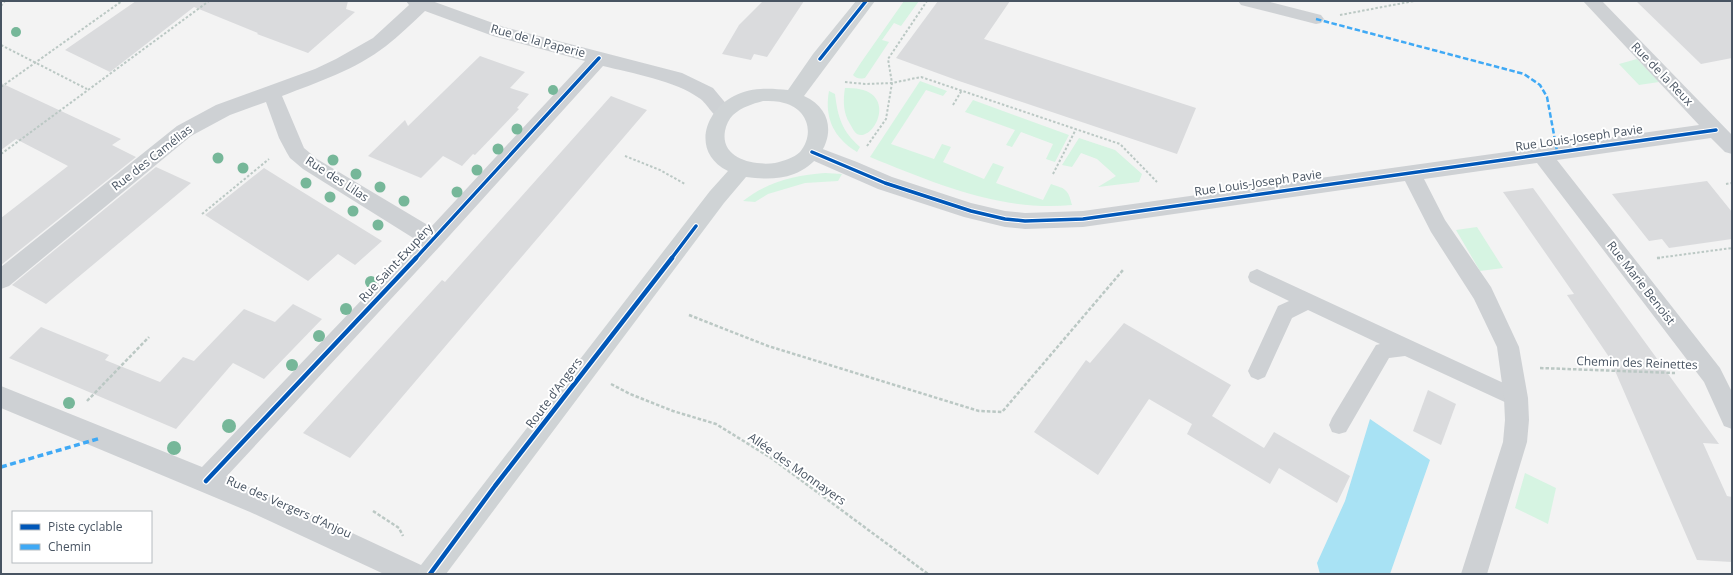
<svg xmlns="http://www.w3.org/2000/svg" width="1733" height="575" font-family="'Open Sans',sans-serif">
	<rect width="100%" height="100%" fill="#f3f3f3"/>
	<!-- green -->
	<g fill="#d6f4e2">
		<path d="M904 1H919L901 26 894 23 882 40 889 42 865 78C860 79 857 79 853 75L860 64Z"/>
		<polygon points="1637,59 1659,82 1639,85 1619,64"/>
		<path d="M920 81 947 91 943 96 926 90 891 144 934 159 942 144 951 147 943 162 984 179 993 163 1004 167 996 183 1043 200 1051 184C1066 189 1068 189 1072 205 1001 212 934 183 870 157Z"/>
		<path d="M845 88C902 86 875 143 857 134 854 132 852 127 850 124 843 113 843 100 845 88Z"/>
		<path d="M829 91 835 94C838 118 842 131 860 147L857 152C834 138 824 118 829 91Z"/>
		<polygon points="973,100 1069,135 1055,162 1046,159 1053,144 1021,132 1012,147 1006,145 1015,130 965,112"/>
		<polygon points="1079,138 1115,150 1142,174 1139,182 1098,187 1116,176 1097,159 1081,153 1072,167 1062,165"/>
		<path d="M825 173 842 174 838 181 805 183 768 194 755 202 743 201C767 182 795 175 825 173Z"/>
		<polygon points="1477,227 1503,268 1480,271 1456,230"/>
		<polygon points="1525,473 1556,488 1548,524 1515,508"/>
	</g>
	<!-- water -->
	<polygon fill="#a8e2f4" points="1370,419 1430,460 1390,574 1320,574 1317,563 1345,501"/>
	<!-- building -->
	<g fill="#dadbdd">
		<polygon points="136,1 348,1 346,9 355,12 308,53 257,34 258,33 194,7 110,72 65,50"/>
		<polygon points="763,1 804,1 767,57 754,54 751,60 722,54 739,25"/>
		<polygon points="938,1 1010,1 984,39 1196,108 1177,154 959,81 896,58"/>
		<polygon points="1636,1 1732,1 1732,58 1701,64"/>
		<polygon points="480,56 525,72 510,88 529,94 517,108 519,109 475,155 473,154 462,166 443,156 421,178 368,156 405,120 408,126"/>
		<polygon points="1,83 121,139 112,145 136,157 1,265 1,218 68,166 16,139 1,150"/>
		<polygon points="611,96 647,110 350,458 303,433 442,280 445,282"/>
		<polygon points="156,167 191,183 46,304 12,285"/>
		<polygon points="264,168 288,183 382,241 355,265 338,254 308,281 205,215"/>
		<polygon points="1707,181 1732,212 1732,239 1669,248 1662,239 1649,241 1612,194"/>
		<polygon points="1533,188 1719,444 1703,443 1727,496 1732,497 1732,562 1697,560 1609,357 1567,295 1574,294 1503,192"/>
		<polygon points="293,304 322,319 264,379 233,363 176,429 9,358 41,327 109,355 105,360 160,382 183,357 194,361 244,309 275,322"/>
		<polygon points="1124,323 1231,385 1212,416 1264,448 1274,432 1350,476 1337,503 1279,468 1270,484 1187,434 1192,424 1149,399 1098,475 1034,432 1086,360 1090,363"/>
		<polygon points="1428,390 1456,404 1441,445 1413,431"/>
	</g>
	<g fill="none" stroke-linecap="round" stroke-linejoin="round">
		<!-- path-far1 -->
		<g stroke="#bbc8c4" stroke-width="2" stroke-dasharray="2.5 2" stroke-linecap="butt">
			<polyline points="1,6 5,1"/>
			<polyline points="1340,15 1414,1"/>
			<polyline points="1,45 87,89"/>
			<polyline points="845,82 865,84 892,83 888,59 927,1"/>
			<polyline points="1,87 122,1"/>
			<polyline points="953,105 962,90"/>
			<polyline points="867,146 886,119 892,83 921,77 1120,144 1157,182"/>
			<polyline points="1,154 209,1"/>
			<polyline points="625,156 660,170 685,184"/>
			<polyline points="1053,174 1076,129"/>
			<polyline points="1726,184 1732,183"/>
			<polyline points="202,214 269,159"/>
			<polyline points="1657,258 1732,248"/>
		</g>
		<!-- path -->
		<g stroke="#bbc8c4" stroke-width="2.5" stroke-dasharray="3.5 2" stroke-linecap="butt">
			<polyline points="1657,258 1660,258"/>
			<polyline points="689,315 768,346 979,411 1002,412 1123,270"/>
			<polyline points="1540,368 1675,373"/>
			<polyline points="611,384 630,394 673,411 716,424 771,458 928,574"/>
			<polyline points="87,401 149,337"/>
			<polyline points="373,511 399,528 403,536"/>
		</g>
		<!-- lane -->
		<g fill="#ced1d4" fill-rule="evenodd">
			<polygon points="1238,1 1266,1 1321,15 1324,19 1321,23 1316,24 1241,5"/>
			<polygon points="1257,269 1523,392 1526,398 1523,404 1516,407 1509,404 1405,356 1389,358 1346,432 1339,434 1332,432 1329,425 1332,418 1376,345 1380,344 1308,310 1292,318 1265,377 1258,380 1251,377 1248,371 1278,306 1289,301 1250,282 1248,277 1250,272"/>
		</g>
		<!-- street -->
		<g fill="#ced1d4" fill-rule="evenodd">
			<path d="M406 1H432L504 27 682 73 713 88 733 112 730 117C712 122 711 106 699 98 676 81 631 73 603 66L441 245 226 477 320 518 421 565 425 574H384L250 512 1 408V386L202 467 418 241 303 169 290 158 287 153 279 138 266 102 230 115 191 136 9 286 1 289V267L177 126 216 105 315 69 336 59 373 38 409 5ZM425 11 493 36 585 61 431 227 317 159 304 148 282 96C318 82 355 70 386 46 399 36 412 23 425 11Z"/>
			<polygon points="1583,1 1602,1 1732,135 1732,154 1725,152 1711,138 1557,160 1720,368 1732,392 1732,429 1724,426 1704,382 1537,163 1424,179 1445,220 1491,287 1519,347 1528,398 1529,420 1527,442 1487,574 1461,574 1503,442 1505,420 1504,398 1497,347 1474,299 1431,232 1405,181 1083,227 1025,229 1005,227 964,217 878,189 805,157 802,152 805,147 812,145 857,162 892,177 971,203 1005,211 1025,213 1083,211 1699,125"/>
		</g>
		<!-- secondary -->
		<path fill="#cfd3d5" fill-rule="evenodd" d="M856 1H875L804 96C844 114 830 160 794 174 778 180 762 179 746 177L724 203 446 574H417L421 565 710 191 728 171C692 153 703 112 734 96 752 87 769 88 788 90L813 54ZM763 101C770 101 778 101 784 103 808 109 815 134 800 152 794 158 783 161 775 163 754 166 720 159 725 131 726 125 729 119 733 115 742 107 752 104 763 101Z"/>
		<!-- quiet-far1 -->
		<polyline stroke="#3fa9f5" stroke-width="2.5" stroke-dasharray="5.5 2.5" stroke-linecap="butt" points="1316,19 1524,74 1540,85 1547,97 1557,151"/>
		<!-- quiet -->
		<polyline stroke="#3fa9f5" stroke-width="3.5" stroke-dasharray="6 3.5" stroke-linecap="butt" points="1,467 101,438"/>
		<defs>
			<g id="cycleway-far1">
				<polyline points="820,59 866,1"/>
				<polyline points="812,152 885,183 971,211 1005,219 1025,221 1083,219 1716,130"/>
				<polyline points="415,259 599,58"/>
				<polyline points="671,259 696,226"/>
			</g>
			<g id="cycleway">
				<polyline points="206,481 416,258"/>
				<polyline points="430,574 495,486 672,258"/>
			</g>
		</defs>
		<!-- cycleway-far1 casing -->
		<use href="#cycleway-far1" stroke="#fff" stroke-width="5.5"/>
		<!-- cycleway casing -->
		<use href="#cycleway" stroke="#fff" stroke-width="7"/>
		<!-- cycleway-far1 -->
		<use href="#cycleway-far1" stroke="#0057b8" stroke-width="3.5"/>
		<!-- cycleway -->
		<use href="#cycleway" stroke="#0057b8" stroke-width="4.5"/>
	</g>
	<!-- trees -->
	<g fill="#76b799">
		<circle cx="16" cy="32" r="5"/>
		<circle cx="553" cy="90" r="5"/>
		<circle cx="517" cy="129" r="5.5"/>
		<circle cx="498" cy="149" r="5.5"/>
		<circle cx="218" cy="158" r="5.5"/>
		<circle cx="333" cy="160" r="5.5"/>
		<circle cx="243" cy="168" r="5.5"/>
		<circle cx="477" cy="170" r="5.5"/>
		<circle cx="356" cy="174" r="5.5"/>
		<circle cx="306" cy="183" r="5.5"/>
		<circle cx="380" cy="187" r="5.5"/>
		<circle cx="457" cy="192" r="5.5"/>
		<circle cx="330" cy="197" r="5.5"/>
		<circle cx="404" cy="201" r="5.5"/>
		<circle cx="353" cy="211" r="5.5"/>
		<circle cx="378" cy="225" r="5.5"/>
		<circle cx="371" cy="282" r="6"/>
		<circle cx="346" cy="309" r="6"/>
		<circle cx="319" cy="336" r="6"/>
		<circle cx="292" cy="365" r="6"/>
		<circle cx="69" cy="403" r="6"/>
		<circle cx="229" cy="426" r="7"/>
		<circle cx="174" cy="448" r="7"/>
	</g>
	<g text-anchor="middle" stroke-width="4" stroke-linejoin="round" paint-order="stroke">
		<!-- street labels -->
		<g font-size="12" fill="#485462" stroke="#fff">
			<text transform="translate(538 41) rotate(15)" y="4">Rue de la Paperie</text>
			<text transform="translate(1662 74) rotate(46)" y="4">Rue de la Reux</text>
			<text transform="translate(1579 138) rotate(-8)" y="4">Rue Louis-Joseph Pavie</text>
			<text transform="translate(152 158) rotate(-38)" y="4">Rue des Camélias</text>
			<text transform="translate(337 179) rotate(33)" y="4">Rue des Lilas</text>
			<text transform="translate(1258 183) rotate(-8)" y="4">Rue Louis-Joseph Pavie</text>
			<text transform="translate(396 263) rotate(-47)" y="4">Rue Saint-Exupéry</text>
			<text transform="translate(1641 283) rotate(52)" y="4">Rue Marie Benoist</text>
			<text transform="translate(1637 363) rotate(2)" y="4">Chemin des Reinettes</text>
			<text transform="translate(554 393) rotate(-53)" y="4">Route d’Angers</text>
			<text transform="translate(797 469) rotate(35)" y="4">Allée des Monnayers</text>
			<text transform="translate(289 507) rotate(24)" y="4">Rue des Vergers d’Anjou</text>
		</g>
	</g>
	<!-- border -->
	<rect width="1733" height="575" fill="none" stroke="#485462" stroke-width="4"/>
	<!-- legend -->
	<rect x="12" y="511" width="140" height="52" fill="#ffffff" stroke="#b6bbc0"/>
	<rect x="20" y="524" width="20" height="6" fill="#0057b8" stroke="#b6bbc0"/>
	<text x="48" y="531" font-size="12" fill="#485462">Piste cyclable</text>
	<rect x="20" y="544" width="20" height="6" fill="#3fa9f5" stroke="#b6bbc0"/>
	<text x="48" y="551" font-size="12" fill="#485462">Chemin</text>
</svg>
